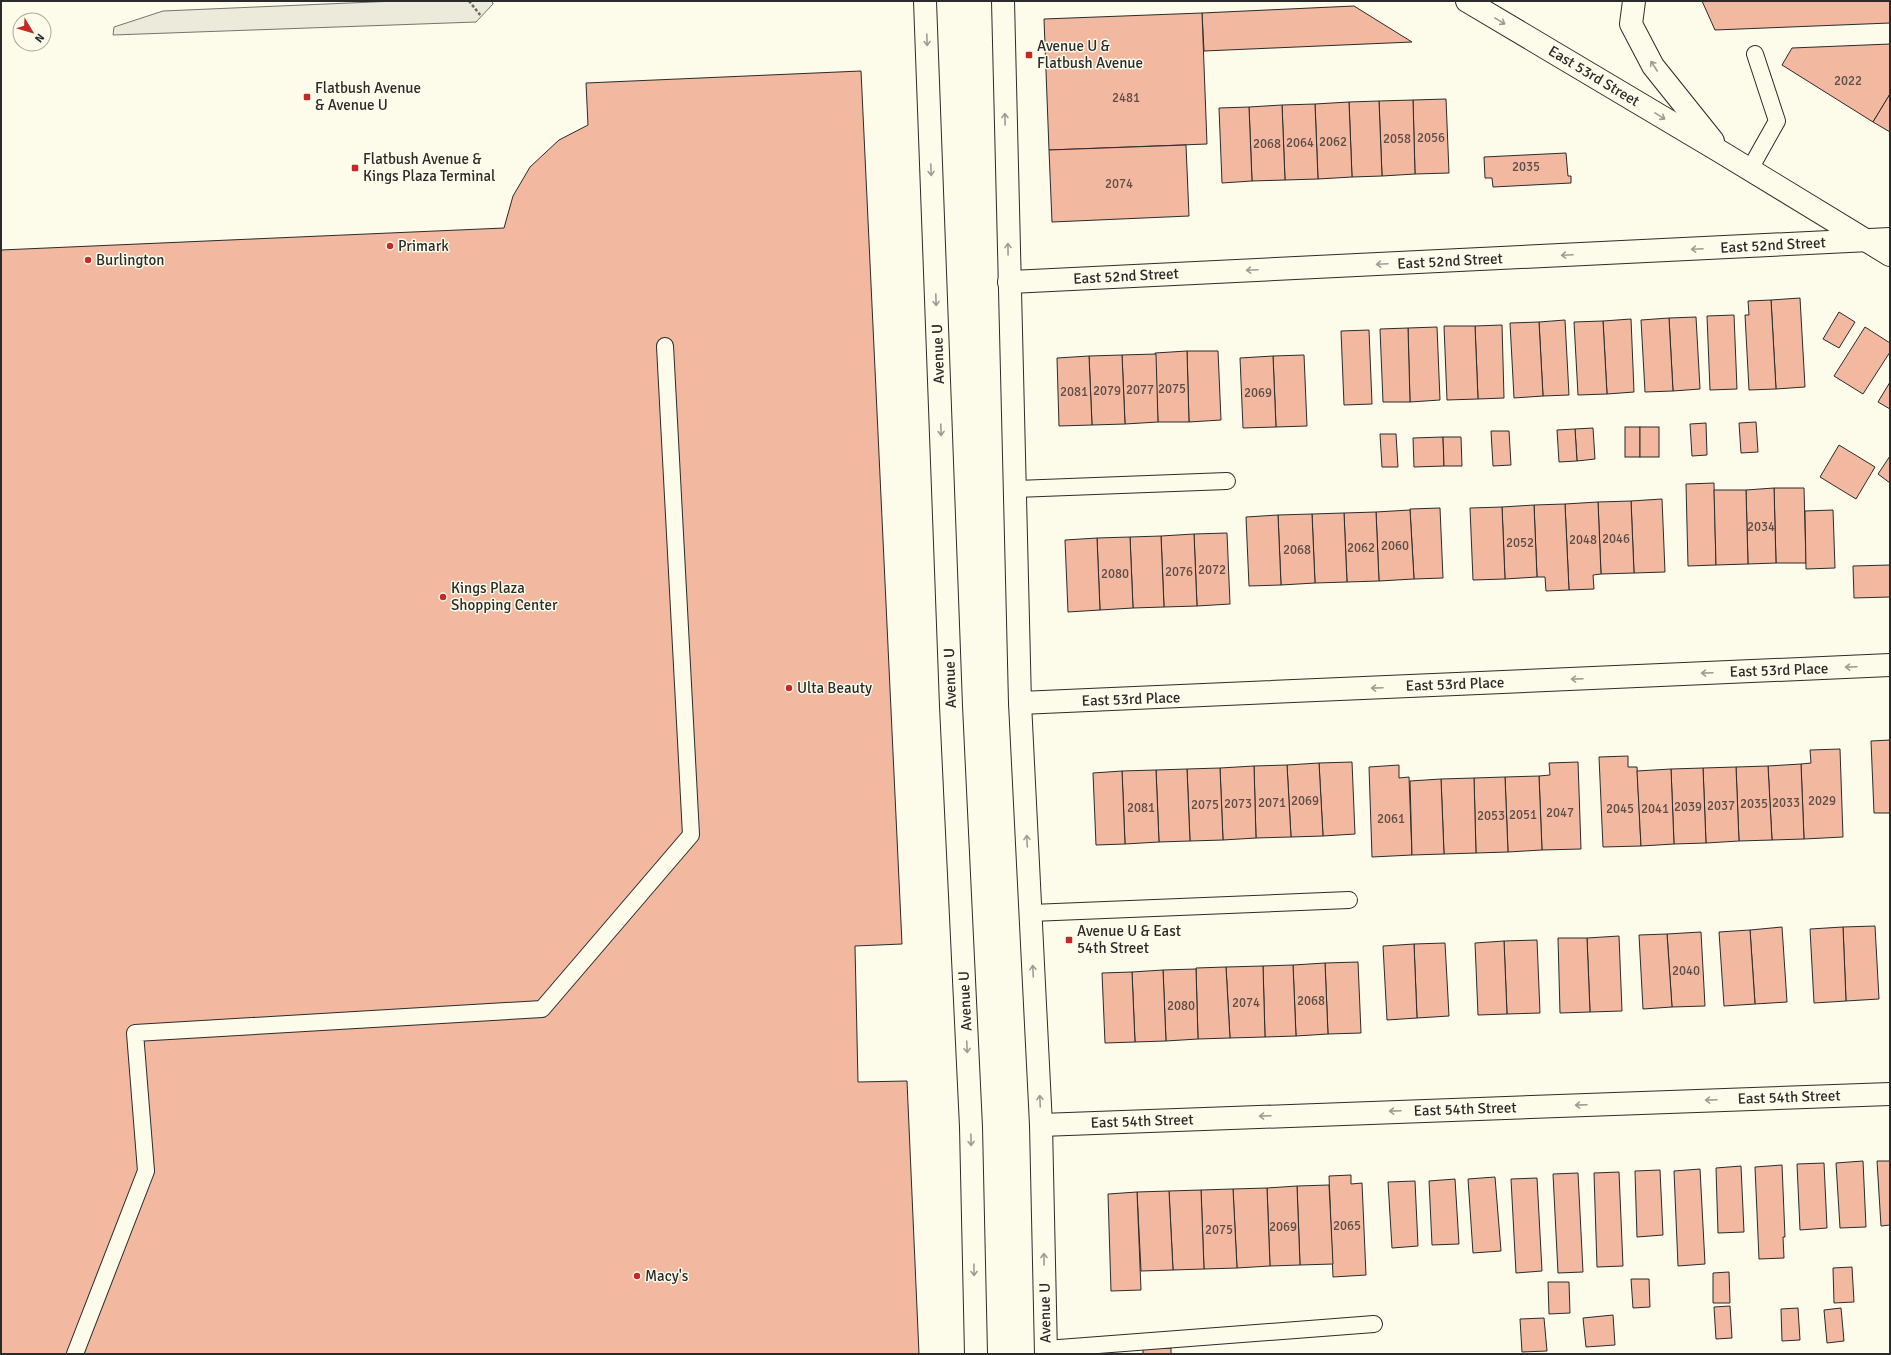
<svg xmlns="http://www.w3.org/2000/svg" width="1891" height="1355" font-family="Signika,sans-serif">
	<rect width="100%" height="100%" fill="#fdfbea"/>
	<!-- parking -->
	<polygon fill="#eceadb" stroke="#74746e" points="396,1 492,1 493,4 476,22 113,35 114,27 163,11"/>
	<!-- building -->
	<g fill="#f2b8a0" stroke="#2b2b2b">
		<polygon points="1702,1 1890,1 1890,23 1715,30"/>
		<polygon points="1354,6 1412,42 1204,51 1202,13"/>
		<polygon points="1202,13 1207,144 1049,150 1044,19"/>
		<polygon points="1890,44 1890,94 1873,122 1782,65 1792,48"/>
		<polygon points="861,71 902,944 855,946 858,1082 907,1081 919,1354 1,1354 1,250 504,228 513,196 530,167 559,140 588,125 586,83"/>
		<polygon points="1890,94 1890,132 1873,122"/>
		<polygon points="1446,99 1449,173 1415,174 1413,100"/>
		<polygon points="1413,100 1415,174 1382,176 1379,101"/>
		<polygon points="1379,101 1382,176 1352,177 1349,102"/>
		<polygon points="1349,102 1352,177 1318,179 1315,104"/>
		<polygon points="1315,104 1318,179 1285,180 1282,105"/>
		<polygon points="1282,105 1285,180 1252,181 1249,107"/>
		<polygon points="1249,107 1252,181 1222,183 1219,108"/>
		<polygon points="1186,145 1189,216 1052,222 1049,150"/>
		<polygon points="1566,153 1568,176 1571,176 1571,183 1493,187 1492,178 1485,178 1484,157"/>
		<polygon points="1800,298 1805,387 1776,389 1771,300"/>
		<polygon points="1771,300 1776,389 1749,390 1745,315 1749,315 1748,301"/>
		<polygon points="1839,312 1855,322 1839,348 1823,339"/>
		<polygon points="1734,315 1737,389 1710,390 1707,316"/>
		<polygon points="1696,317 1700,389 1673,391 1669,318"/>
		<polygon points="1669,318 1673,391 1645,392 1641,320"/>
		<polygon points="1631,319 1634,392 1607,394 1603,321"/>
		<polygon points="1565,320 1569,395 1543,396 1539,322"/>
		<polygon points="1603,321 1607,394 1578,395 1574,322"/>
		<polygon points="1539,322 1543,396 1514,398 1510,323"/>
		<polygon points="1502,325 1504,398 1478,399 1475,326"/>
		<polygon points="1444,326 1475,326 1478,399 1447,400"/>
		<polygon points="1437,327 1440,400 1410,402 1408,328"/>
		<polygon points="1865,327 1890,343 1890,352 1863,394 1834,376"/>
		<polygon points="1408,328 1410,402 1383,402 1380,329"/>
		<polygon points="1369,330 1372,404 1344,405 1341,331"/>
		<polygon points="1187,351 1218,351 1221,420 1189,422"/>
		<polygon points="1187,351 1189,422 1158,422 1155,353"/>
		<polygon points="1156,354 1158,422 1125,424 1122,355"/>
		<polygon points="1122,355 1125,424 1092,425 1089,356"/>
		<polygon points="1304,355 1307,426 1276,427 1273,356"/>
		<polygon points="1089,356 1092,425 1059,426 1057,358"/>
		<polygon points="1273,356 1276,427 1243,428 1240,358"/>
		<polygon points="1890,382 1890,409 1878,402"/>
		<polygon points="1756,422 1758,452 1741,453 1739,423"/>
		<polygon points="1706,423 1707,455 1692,456 1690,424"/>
		<rect x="1625" y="427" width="15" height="30"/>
		<rect x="1640" y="427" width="19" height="30"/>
		<polygon points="1593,428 1595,459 1577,461 1575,429"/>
		<polygon points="1575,429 1577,461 1559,462 1557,430"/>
		<polygon points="1491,431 1509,431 1511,465 1493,466"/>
		<polygon points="1380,434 1396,434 1398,467 1382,467"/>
		<polygon points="1443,437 1444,466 1414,467 1413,438"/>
		<polygon points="1443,437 1461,437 1462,466 1444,466"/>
		<polygon points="1839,445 1875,467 1856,499 1820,477"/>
		<polygon points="1890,456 1890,483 1878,474"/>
		<polygon points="1714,483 1716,565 1688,566 1686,484"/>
		<polygon points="1774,488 1804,488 1806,563 1776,563"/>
		<polygon points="1774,488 1776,563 1748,564 1746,490"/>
		<polygon points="1714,490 1746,490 1748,564 1716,565"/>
		<polygon points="1662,499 1665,572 1634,573 1631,501"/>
		<polygon points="1631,501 1634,573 1601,574 1598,502"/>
		<polygon points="1598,502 1601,574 1593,575 1594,589 1569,590 1565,504"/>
		<polygon points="1565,504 1569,590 1546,591 1545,577 1537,577 1534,505"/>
		<polygon points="1534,505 1537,577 1505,579 1502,507"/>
		<polygon points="1502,507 1505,579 1473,580 1470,508"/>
		<polygon points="1440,508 1443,578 1414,579 1410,509"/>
		<polygon points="1410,510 1414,579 1379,581 1376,512"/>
		<polygon points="1833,510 1835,568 1806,569 1805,511"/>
		<polygon points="1376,512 1379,581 1347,582 1344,513"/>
		<polygon points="1344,513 1347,582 1315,583 1312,514"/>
		<polygon points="1312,514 1315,583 1281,585 1278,515"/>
		<polygon points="1278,515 1281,585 1249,586 1246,517"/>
		<polygon points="1227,533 1230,604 1197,606 1194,534"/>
		<polygon points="1194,534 1197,606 1164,607 1161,536"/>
		<polygon points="1161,536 1164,607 1133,608 1130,537"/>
		<polygon points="1130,537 1133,608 1100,610 1097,538"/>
		<polygon points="1097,538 1100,610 1068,612 1065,540"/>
		<polygon points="1890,565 1890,597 1854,598 1853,566"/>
		<polygon points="1890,740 1890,813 1874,813 1871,741"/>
		<polygon points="1840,749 1843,837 1804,839 1801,764 1811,763 1810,750"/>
		<polygon points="1628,756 1628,767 1637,767 1641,846 1603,847 1599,757"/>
		<polygon points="1352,762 1355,834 1323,836 1319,763"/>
		<polygon points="1578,762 1581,849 1542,850 1539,776 1550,775 1549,763"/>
		<polygon points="1319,763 1323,836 1291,837 1287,765"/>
		<polygon points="1801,764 1804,839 1772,840 1768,766"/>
		<polygon points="1287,765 1291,837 1256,838 1254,766"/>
		<polygon points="1399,765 1399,778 1409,777 1412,855 1372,857 1369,767"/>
		<polygon points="1254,766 1256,838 1223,840 1220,768"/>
		<polygon points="1768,766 1772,840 1739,841 1736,767"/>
		<polygon points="1736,767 1739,841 1706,843 1703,768"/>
		<polygon points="1220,768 1223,840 1190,841 1187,769"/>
		<polygon points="1703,768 1706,843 1674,844 1671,769"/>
		<polygon points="1187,769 1190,841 1159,842 1156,770"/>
		<polygon points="1671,769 1674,844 1641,846 1637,771"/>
		<polygon points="1156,770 1159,842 1125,844 1122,771"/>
		<polygon points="1122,771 1125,844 1096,845 1093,773"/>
		<polygon points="1539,776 1542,850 1508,852 1505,777"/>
		<polygon points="1505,777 1508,852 1476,853 1474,778"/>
		<polygon points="1474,778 1476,853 1444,854 1441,779"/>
		<polygon points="1441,779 1444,854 1412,855 1410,781"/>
		<polygon points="1875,926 1879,999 1846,1001 1843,927"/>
		<polygon points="1782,927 1787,1002 1755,1004 1750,930"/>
		<polygon points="1843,927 1846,1001 1814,1003 1810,929"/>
		<polygon points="1750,930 1755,1004 1724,1006 1719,932"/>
		<polygon points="1701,932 1705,1006 1672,1007 1667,934"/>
		<polygon points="1667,934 1672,1007 1643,1009 1639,935"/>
		<polygon points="1619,936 1622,1011 1590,1012 1587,938"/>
		<polygon points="1558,938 1587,938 1590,1012 1560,1013"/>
		<polygon points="1537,940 1540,1013 1507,1014 1504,941"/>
		<polygon points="1504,941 1507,1014 1478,1015 1475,943"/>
		<polygon points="1445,943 1449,1016 1417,1018 1414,944"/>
		<polygon points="1414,944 1417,1018 1387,1020 1383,946"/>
		<polygon points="1358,962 1361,1033 1328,1034 1325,963"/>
		<polygon points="1325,963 1328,1034 1296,1036 1293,965"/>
		<polygon points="1293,965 1296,1036 1265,1037 1263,966"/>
		<polygon points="1263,966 1265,1037 1230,1038 1226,967"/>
		<polygon points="1226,967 1230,1038 1198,1039 1196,968"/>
		<polygon points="1196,969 1198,1039 1166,1041 1163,970"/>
		<polygon points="1163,970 1166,1041 1135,1042 1132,972"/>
		<polygon points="1132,972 1135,1042 1105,1043 1102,973"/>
		<polygon points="1863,1161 1866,1227 1840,1228 1836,1163"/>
		<polygon points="1877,1161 1890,1161 1890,1225 1881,1226"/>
		<polygon points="1824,1163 1827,1228 1800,1230 1797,1164"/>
		<polygon points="1782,1165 1785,1237 1783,1237 1784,1258 1759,1259 1755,1167"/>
		<polygon points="1741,1166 1744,1232 1718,1233 1716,1168"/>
		<polygon points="1700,1169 1705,1264 1678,1266 1674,1171"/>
		<polygon points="1660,1170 1663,1235 1637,1237 1635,1171"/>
		<polygon points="1619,1172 1623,1266 1597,1267 1594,1173"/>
		<polygon points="1578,1173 1583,1272 1558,1273 1553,1174"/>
		<polygon points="1351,1175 1351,1184 1362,1183 1366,1275 1333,1277 1329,1176"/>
		<polygon points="1495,1177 1501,1251 1473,1253 1468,1179"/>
		<polygon points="1537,1178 1542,1271 1516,1273 1511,1179"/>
		<polygon points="1455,1179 1459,1244 1432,1245 1429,1181"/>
		<polygon points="1415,1181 1418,1246 1392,1248 1388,1182"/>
		<polygon points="1329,1185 1333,1264 1300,1265 1297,1186"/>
		<polygon points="1297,1186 1300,1265 1270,1266 1267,1188"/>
		<polygon points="1267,1188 1270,1266 1237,1268 1233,1189"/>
		<polygon points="1233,1189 1237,1268 1204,1269 1201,1190"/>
		<polygon points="1201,1190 1204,1269 1173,1270 1169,1191"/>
		<polygon points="1169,1191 1173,1270 1141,1271 1137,1192"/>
		<polygon points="1137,1192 1141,1290 1111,1291 1108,1194"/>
		<polygon points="1852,1267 1854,1302 1834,1303 1833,1268"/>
		<polygon points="1729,1272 1730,1303 1713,1303 1713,1273"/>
		<polygon points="1631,1279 1649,1279 1650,1307 1633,1308"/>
		<polygon points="1548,1282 1569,1282 1570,1313 1549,1314"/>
		<polygon points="1730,1306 1732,1338 1716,1339 1714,1307"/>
		<polygon points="1798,1308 1800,1340 1782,1341 1781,1309"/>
		<polygon points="1841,1308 1844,1341 1827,1343 1824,1310"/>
		<polygon points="1613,1315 1615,1345 1586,1347 1583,1318"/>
		<polygon points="1544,1318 1547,1351 1522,1352 1520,1319"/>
		<polygon points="1171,1348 1171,1354 1143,1354 1143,1349"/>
	</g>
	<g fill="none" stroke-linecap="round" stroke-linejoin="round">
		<defs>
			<g id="lane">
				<polyline points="1750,169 1777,121 1755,54"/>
				<polyline points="1015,489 1227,481"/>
				<polyline points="1031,913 1349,900"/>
				<polyline points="1046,1349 1374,1324"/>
				<polyline points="75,1354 146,1171 135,1033 542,1009 691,835 665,346"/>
			</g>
			<g id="street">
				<polyline points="925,1 951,706 971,1127 976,1354"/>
				<polyline points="1003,1 1020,703 1041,1125 1046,1354"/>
				<polyline points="1467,1 1721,152 1890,255"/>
				<polyline points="1634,1 1631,24 1653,66 1713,141"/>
				<polyline points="1009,282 1890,239"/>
				<polyline points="1020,703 1890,665"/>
				<polyline points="1041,1125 1890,1094"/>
			</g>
		</defs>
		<!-- lane casing -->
		<use href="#lane" stroke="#2b2b2b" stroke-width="18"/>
		<!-- street casing -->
		<use href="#street" stroke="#2b2b2b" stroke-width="24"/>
		<!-- path -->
		<polyline stroke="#6a6964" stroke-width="2.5" stroke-dasharray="3 2" stroke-linecap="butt" points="469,1 481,16"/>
		<!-- lane -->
		<use href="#lane" stroke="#fdfbea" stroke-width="16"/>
		<!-- street -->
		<use href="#street" stroke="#fdfbea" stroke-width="22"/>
	</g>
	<!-- one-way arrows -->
	<defs><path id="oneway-shaft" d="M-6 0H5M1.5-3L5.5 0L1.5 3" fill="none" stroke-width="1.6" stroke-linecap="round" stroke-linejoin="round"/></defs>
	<g stroke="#9e9d94">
		<use href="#oneway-shaft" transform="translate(1500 21) rotate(31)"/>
		<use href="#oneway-shaft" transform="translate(927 40) rotate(88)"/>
		<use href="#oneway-shaft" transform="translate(1654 66) rotate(-123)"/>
		<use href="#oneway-shaft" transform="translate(1660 116) rotate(31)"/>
		<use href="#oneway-shaft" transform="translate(1005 119) rotate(-91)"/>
		<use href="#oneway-shaft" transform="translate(931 170) rotate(88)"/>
		<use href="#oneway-shaft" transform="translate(1008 249) rotate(-91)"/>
		<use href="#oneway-shaft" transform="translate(1697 249) rotate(177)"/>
		<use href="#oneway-shaft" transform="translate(1567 255) rotate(177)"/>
		<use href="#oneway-shaft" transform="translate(1382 264) rotate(177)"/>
		<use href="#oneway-shaft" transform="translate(1252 270) rotate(177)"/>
		<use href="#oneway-shaft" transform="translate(936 300) rotate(88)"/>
		<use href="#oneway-shaft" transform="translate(941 430) rotate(88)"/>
		<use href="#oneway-shaft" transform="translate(1851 667) rotate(178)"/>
		<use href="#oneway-shaft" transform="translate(1707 673) rotate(178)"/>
		<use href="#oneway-shaft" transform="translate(1577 679) rotate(178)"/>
		<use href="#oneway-shaft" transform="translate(1377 688) rotate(178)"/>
		<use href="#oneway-shaft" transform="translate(1027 841) rotate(-93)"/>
		<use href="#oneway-shaft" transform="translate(1033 971) rotate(-93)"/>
		<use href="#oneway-shaft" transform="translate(967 1047) rotate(87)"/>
		<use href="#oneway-shaft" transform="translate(1711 1100) rotate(178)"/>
		<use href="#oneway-shaft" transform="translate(1040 1101) rotate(-93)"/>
		<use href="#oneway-shaft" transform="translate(1581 1105) rotate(178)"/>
		<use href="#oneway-shaft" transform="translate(1395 1111) rotate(178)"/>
		<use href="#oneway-shaft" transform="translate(1265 1116) rotate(178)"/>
		<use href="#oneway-shaft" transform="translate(971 1140) rotate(89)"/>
		<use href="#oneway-shaft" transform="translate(1044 1259) rotate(-91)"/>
		<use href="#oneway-shaft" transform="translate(974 1270) rotate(89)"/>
	</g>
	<!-- markers -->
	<g fill="#c62828" stroke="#fdfbea" stroke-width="1.5">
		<rect x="1025" y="51" width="8" height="8" rx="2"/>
		<rect x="303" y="93" width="8" height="8" rx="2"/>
		<rect x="351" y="164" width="8" height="8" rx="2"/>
		<circle cx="390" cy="246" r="4"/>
		<circle cx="88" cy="260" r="4"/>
		<circle cx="443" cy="597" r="4"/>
		<circle cx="789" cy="688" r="4"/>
		<rect x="1065" y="936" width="8" height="8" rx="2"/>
		<circle cx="637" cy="1276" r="4"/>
	</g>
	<g text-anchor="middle" stroke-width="3" stroke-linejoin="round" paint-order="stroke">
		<!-- number labels -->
		<g font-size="13" fill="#5d4e48">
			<text x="1848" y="85">2022</text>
			<text x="1126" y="102">2481</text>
			<text x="1431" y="142">2056</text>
			<text x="1397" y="143">2058</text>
			<text x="1333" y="146">2062</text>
			<text x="1300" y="147">2064</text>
			<text x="1267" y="148">2068</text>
			<text x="1526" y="171">2035</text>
			<text x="1119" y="188">2074</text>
			<text x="1172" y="393">2075</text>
			<text x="1140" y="394">2077</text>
			<text x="1107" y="395">2079</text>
			<text x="1074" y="396">2081</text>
			<text x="1258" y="397">2069</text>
			<text x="1761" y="531">2034</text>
			<text x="1616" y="543">2046</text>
			<text x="1583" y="544">2048</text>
			<text x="1520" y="547">2052</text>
			<text x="1395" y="550">2060</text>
			<text x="1361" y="552">2062</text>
			<text x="1297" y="554">2068</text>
			<text x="1212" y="574">2072</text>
			<text x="1179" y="576">2076</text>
			<text x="1115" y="578">2080</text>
			<text x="1305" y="805">2069</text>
			<text x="1822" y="805">2029</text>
			<text x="1272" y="807">2071</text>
			<text x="1786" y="807">2033</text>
			<text x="1238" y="808">2073</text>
			<text x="1754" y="808">2035</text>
			<text x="1205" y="809">2075</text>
			<text x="1721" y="810">2037</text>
			<text x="1688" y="811">2039</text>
			<text x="1141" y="812">2081</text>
			<text x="1620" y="813">2045</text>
			<text x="1655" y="813">2041</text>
			<text x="1560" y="817">2047</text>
			<text x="1523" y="819">2051</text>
			<text x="1491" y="820">2053</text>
			<text x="1391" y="823">2061</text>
			<text x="1686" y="975">2040</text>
			<text x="1311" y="1005">2068</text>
			<text x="1246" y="1007">2074</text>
			<text x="1181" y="1010">2080</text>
			<text x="1347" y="1230">2065</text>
			<text x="1283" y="1231">2069</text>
			<text x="1219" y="1234">2075</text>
		</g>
		<!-- poi labels -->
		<g font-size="15" fill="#2b2b2b" stroke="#fdfbea" text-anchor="start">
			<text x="1037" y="51">Avenue U &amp;<tspan x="1037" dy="17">Flatbush Avenue</tspan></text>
			<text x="315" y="93">Flatbush Avenue<tspan x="315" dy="17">&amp; Avenue U</tspan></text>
			<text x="363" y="164">Flatbush Avenue &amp;<tspan x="363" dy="17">Kings Plaza Terminal</tspan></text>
			<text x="398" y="251">Primark</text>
			<text x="96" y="265">Burlington</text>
			<text x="451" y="593">Kings Plaza<tspan x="451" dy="17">Shopping Center</tspan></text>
			<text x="797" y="693">Ulta Beauty</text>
			<text x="1077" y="936">Avenue U &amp; East<tspan x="1077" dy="17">54th Street</tspan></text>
			<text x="645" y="1281">Macy's</text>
		</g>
		<!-- street labels -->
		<g font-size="15" fill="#2b2b2b" stroke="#fdfbea">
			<text transform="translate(1594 76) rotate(31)" y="5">East 53rd Street</text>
			<text transform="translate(1773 245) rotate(-3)" y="5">East 52nd Street</text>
			<text transform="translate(1450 261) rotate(-3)" y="5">East 52nd Street</text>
			<text transform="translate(1126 276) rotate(-3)" y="5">East 52nd Street</text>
			<text transform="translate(938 354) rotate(-92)" y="5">Avenue U</text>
			<text transform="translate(1779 670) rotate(-2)" y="5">East 53rd Place</text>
			<text transform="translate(950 678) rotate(-92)" y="5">Avenue U</text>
			<text transform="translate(1455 684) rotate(-2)" y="5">East 53rd Place</text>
			<text transform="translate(1131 699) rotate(-2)" y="5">East 53rd Place</text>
			<text transform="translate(965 1001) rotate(-93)" y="5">Avenue U</text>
			<text transform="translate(1789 1097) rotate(-2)" y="5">East 54th Street</text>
			<text transform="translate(1465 1109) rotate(-2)" y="5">East 54th Street</text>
			<text transform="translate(1142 1121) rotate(-2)" y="5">East 54th Street</text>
			<text transform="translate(1045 1313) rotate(-91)" y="5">Avenue U</text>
		</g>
	</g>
	<!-- border -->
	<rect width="1891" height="1355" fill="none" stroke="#2b2b2b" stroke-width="4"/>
	<!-- north arrow -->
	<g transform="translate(32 32) rotate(128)"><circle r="19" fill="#fdfbea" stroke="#a9a89e"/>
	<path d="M0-3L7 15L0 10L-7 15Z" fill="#c62828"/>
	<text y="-6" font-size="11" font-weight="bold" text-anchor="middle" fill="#2b2b2b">N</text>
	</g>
</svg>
